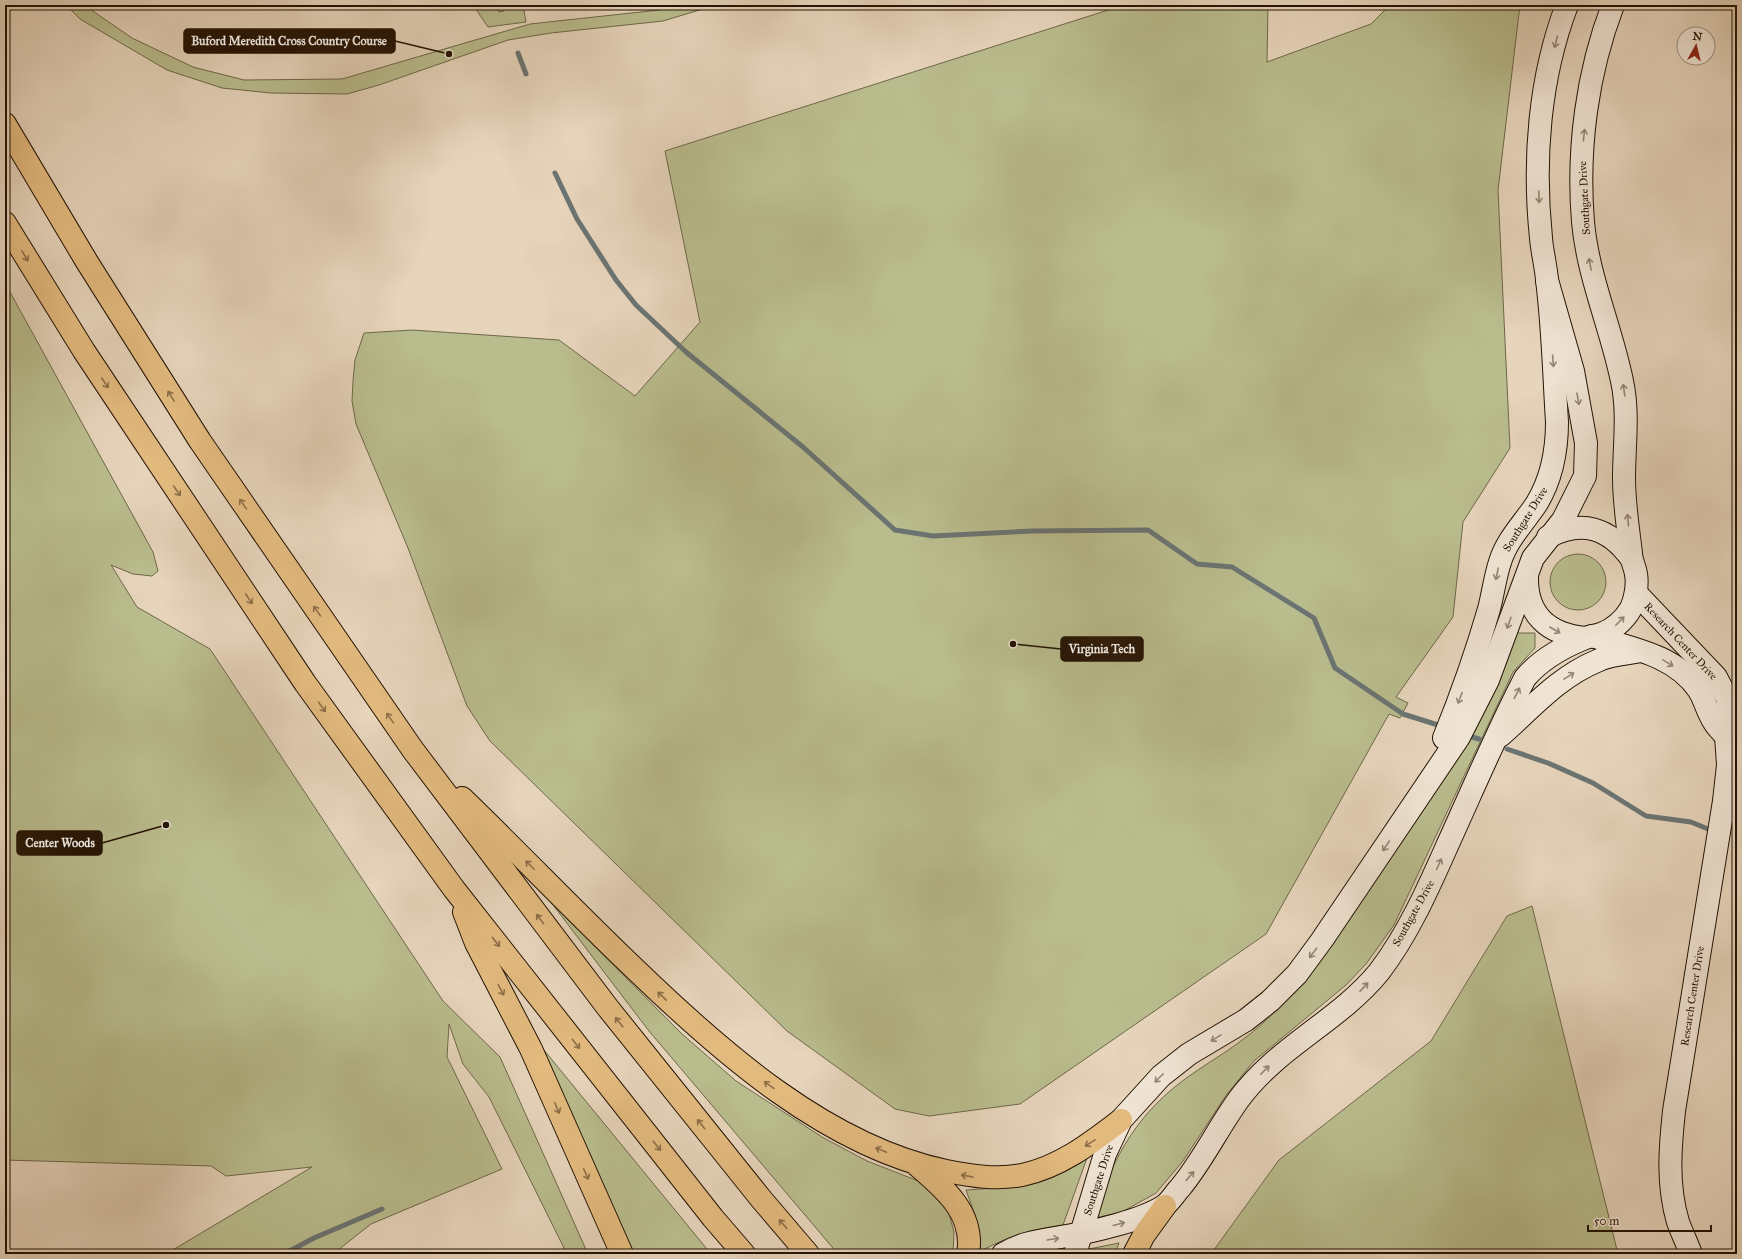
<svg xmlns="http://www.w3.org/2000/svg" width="1742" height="1259" font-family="'IM FELL Great Primer',serif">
	<rect width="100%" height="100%" fill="#e6d4bb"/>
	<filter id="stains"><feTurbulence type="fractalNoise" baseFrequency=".005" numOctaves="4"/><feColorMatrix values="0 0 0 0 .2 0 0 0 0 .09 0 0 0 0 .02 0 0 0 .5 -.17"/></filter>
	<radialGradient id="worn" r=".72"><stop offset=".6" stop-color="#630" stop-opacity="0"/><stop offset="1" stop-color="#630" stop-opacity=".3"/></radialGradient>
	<!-- green -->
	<g fill="#b9bc8d" stroke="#6e6748">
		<polygon points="66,5 84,5 132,38 193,67 244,80 342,79 530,24 659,10 674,5 716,5 663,21 551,33 508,40 379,85 347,94 271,93 222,88 167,70 80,19"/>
		<polygon points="473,5 494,5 499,12 504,11 504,5 523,5 526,22 488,27"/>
		<polygon points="1124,5 1268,5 1267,62 1371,24 1390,5 1520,5 1498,190 1510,448 1463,522 1453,617 1396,697 1408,703 1400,718 1389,714 1266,934 1020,1104 929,1116 895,1109 787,1031 490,741 467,706 408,548 356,424 352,401 353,381 355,360 364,333 412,330 559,340 635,396 700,322 665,151"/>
		<polygon points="5,283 153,552 158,571 152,576 133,574 111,565 137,607 210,649 443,1001 500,1057 588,1254 567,1254 489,1097 463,1064 449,1024 447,1057 502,1169 371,1224 333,1254 166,1254 312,1167 226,1176 211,1166 5,1160"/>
		<circle cx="1578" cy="582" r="28"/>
		<path d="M1515 633H1535V648L1513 672 1394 925 1366 964 1346 985 1254 1061 1227 1094 1183 1161 1156 1193 1122 1212 1095 1218C1111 1156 1141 1108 1195 1072 1214 1059 1233 1048 1250 1034 1271 1018 1288 997 1306 978Z"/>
		<polygon points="550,901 682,1034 736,1081 822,1137 867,1161 926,1184 948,1210 954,1232 953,1254 838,1254 649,1031"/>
		<polygon points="1532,906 1618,1254 1211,1254 1279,1160 1431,1041 1507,916"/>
		<polygon points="539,1044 711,1254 634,1254"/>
		<path d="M1087 1158 1063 1225C1029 1230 1011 1235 981 1251L975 1215 966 1190 995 1188Z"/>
		<polygon points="1119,1243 1115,1254 1082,1254 1084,1250"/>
	</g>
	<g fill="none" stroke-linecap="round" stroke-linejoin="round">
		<!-- stream -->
		<g stroke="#6b7472" stroke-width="5">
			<polyline points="498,5 500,8"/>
			<polyline points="518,53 526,74"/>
			<polyline points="555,173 577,219 616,280 636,305 686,352 803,447 895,530 933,536 1032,531 1148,530 1197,564 1232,567 1314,618 1335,668 1403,714 1438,725"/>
			<polyline points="1472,737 1479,739"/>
			<polyline points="1507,749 1548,763 1593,783 1646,816 1691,822 1708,829"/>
			<polyline points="1735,840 1737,841"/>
			<polyline points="284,1254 314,1238 382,1209"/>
		</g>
		<defs>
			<g id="secondary">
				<path d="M1548 537C1582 519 1609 528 1631 558"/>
				<path d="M1527 576C1526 615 1548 634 1585 638"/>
				<path d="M1636 593 1716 677 1727 698 1731 718 1726 736 1728 765 1724 801 1674 1111C1670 1148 1667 1185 1678 1222 1682 1233 1687 1243 1691 1254"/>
				<path d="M1592 636C1629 648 1674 654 1698 689 1705 699 1707 712 1714 722 1717 727 1722 732 1726 736"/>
				<path d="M1500 736C1531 709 1558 677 1597 661 1608 655 1623 654 1636 652"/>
				<path d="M1444 738C1461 696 1476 654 1489 609 1493 594 1495 577 1500 562 1507 539 1524 523 1537 503 1552 478 1557 451 1557 422 1554 375 1553 327 1547 280 1546 266 1542 252 1541 238 1533 161 1539 78 1567 5"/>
				<path d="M1003 1254C1022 1242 1045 1240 1066 1236 1092 1232 1143 1220 1164 1206 1170 1202 1175 1193 1180 1188 1203 1160 1218 1128 1239 1099 1277 1047 1339 1021 1379 972 1408 934 1428 889 1447 846 1473 789 1497 732 1525 678 1541 659 1561 648 1583 639 1589 636 1596 636 1601 634 1613 630 1624 620 1630 610 1635 601 1638 585 1636 574 1635 567 1631 560 1631 553 1628 528 1624 503 1624 478 1624 446 1629 413 1622 381 1611 327 1588 277 1583 222 1577 149 1587 73 1613 5"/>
				<polyline points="1075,1254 1105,1154 1121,1120 1161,1076 1189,1054 1246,1020 1270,1001 1297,974 1322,940 1459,737 1488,680 1533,558 1563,520 1585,476 1586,443 1573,371 1547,280"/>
			</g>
			<g id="motorway">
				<polyline points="5,124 87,262 200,441 413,750 608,1008 762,1200 808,1254"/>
				<polyline points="5,223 84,351 305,683 454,889 713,1218 744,1254"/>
				<path d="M462 798C521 855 577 914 636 970 721 1052 827 1146 946 1171 971 1176 997 1180 1022 1175 1060 1167 1091 1143 1121 1120"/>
				<polyline points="464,912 476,943 531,1049 622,1254"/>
				<path d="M918 1166C945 1189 975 1214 968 1254"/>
				<polyline points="1134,1254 1144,1235 1165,1206"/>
			</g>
		</defs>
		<!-- secondary casing -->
		<use href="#secondary" stroke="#221203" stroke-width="24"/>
		<!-- motorway casing -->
		<use href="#motorway" stroke="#221203" stroke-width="24"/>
		<!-- secondary -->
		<use href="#secondary" stroke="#efe3d3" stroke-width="22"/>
		<!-- motorway -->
		<use href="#motorway" stroke="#e3ba7e" stroke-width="22"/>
	</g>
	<!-- one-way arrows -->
	<defs><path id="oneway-shaft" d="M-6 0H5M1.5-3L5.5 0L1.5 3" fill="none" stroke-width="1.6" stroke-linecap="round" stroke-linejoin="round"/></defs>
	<g stroke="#938575">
		<use href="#oneway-shaft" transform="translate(1556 42) rotate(104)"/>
		<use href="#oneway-shaft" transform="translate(1584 135) rotate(-84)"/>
		<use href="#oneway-shaft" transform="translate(1539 197) rotate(88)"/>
		<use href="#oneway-shaft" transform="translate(1590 264) rotate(-101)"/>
		<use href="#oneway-shaft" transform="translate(1553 361) rotate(86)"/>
		<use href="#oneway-shaft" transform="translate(1624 390) rotate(-98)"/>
		<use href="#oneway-shaft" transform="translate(1578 399) rotate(80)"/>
		<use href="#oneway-shaft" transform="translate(1628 520) rotate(-95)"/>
		<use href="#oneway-shaft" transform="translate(1497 574) rotate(102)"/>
		<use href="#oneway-shaft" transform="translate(1620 621) rotate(-46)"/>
		<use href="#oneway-shaft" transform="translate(1509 623) rotate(109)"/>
		<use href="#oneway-shaft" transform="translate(1555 630) rotate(30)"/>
		<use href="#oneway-shaft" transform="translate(1668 663) rotate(31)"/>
		<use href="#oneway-shaft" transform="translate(1569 676) rotate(-32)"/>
		<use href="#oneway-shaft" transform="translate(1517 693) rotate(-63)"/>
		<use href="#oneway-shaft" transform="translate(1460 698) rotate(111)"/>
		<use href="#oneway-shaft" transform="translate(1386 846) rotate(124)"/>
		<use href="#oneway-shaft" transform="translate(1439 864) rotate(-66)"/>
		<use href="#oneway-shaft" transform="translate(1313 953) rotate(127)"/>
		<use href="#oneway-shaft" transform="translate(1364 987) rotate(-47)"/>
		<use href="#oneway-shaft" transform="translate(1216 1038) rotate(149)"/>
		<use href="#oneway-shaft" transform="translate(1265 1070) rotate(-46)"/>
		<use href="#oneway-shaft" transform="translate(1159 1078) rotate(135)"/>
		<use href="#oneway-shaft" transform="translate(1190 1176) rotate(-50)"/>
		<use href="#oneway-shaft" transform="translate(1119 1224) rotate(-15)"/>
		<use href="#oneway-shaft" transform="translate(1053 1239) rotate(-9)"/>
	</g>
	<g stroke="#8c6e47">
		<use href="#oneway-shaft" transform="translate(25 256) rotate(59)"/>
		<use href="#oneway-shaft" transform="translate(105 383) rotate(56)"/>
		<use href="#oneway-shaft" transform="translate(171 396) rotate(-122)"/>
		<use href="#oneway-shaft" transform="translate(177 491) rotate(56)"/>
		<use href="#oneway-shaft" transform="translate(243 504) rotate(-125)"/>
		<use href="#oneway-shaft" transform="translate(249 599) rotate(56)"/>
		<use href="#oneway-shaft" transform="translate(317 611) rotate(-125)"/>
		<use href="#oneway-shaft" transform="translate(322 707) rotate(54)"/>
		<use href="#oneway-shaft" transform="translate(390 718) rotate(-125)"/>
		<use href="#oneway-shaft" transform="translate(530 865) rotate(-135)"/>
		<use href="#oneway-shaft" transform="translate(540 919) rotate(-127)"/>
		<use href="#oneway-shaft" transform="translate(496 942) rotate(52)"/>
		<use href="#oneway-shaft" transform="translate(501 990) rotate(62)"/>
		<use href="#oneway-shaft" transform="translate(662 996) rotate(-136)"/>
		<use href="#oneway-shaft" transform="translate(619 1022) rotate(-129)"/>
		<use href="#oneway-shaft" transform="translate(576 1044) rotate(52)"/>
		<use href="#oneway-shaft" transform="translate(769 1085) rotate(-145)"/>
		<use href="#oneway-shaft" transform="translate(557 1108) rotate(66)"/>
		<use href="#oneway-shaft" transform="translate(701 1124) rotate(-129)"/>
		<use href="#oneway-shaft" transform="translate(1090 1143) rotate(148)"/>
		<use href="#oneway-shaft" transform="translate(657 1146) rotate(52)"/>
		<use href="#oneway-shaft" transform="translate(881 1150) rotate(-157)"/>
		<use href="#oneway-shaft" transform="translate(586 1174) rotate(66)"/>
		<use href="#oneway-shaft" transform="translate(967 1176) rotate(-170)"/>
		<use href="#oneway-shaft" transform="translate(783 1224) rotate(-130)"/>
	</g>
	<g text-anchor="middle" stroke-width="3.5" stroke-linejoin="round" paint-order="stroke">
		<!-- street labels -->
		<g font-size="11" fill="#221203" stroke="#efe3d3">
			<text transform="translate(1584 198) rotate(-93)" y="4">Southgate Drive</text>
			<text transform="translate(1525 519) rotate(-58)" y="4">Southgate Drive</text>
			<text transform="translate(1681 641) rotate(47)" y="4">Research Center Drive</text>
			<text transform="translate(1413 913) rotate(-61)" y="4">Southgate Drive</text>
			<text transform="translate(1692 996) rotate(-81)" y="4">Research Center Drive</text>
			<text transform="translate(1098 1180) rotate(-72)" y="4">Southgate Drive</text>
		</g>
	</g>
	<!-- callouts -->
	<path fill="none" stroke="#221203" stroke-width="1.5" d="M449 54L395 41M1013 644L1061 649M166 825L102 843"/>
	<g fill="#221203" stroke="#efe3d3" stroke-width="1.5">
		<circle cx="449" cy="54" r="4"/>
		<circle cx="1013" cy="644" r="4"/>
		<circle cx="166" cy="825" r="4"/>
	</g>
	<g fill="#221203" stroke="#221203" stroke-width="1.5">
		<rect x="184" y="29" width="211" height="24" rx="4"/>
		<rect x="1061" y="637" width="82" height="24" rx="4"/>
		<rect x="17" y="831" width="85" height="24" rx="4"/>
	</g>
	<g font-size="12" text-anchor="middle" font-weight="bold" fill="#fff">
		<text x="289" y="45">Buford Meredith Cross Country Course</text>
		<text x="1102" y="653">Virginia Tech</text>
		<text x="60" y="847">Center Woods</text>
	</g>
	<!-- margin -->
	<rect width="1742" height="1259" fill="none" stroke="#e6d4bb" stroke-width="20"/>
	<rect x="6" y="6" width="1730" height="1247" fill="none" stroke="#221203" stroke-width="2"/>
	<rect x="10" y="10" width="1722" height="1239" fill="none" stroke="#221203"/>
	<!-- north arrow -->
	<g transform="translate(1696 46) rotate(8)"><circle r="19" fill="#efe3d3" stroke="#9d8f80"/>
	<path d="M0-3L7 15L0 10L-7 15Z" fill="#8f2418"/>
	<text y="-6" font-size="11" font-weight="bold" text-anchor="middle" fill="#221203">N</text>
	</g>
	<!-- scale -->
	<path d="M1588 1225v6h123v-6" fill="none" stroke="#221203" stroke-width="2"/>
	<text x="1594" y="1225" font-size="12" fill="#221203" stroke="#efe3d3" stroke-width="3" paint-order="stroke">50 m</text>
	<rect width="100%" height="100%" filter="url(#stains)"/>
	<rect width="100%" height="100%" fill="url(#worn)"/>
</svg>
